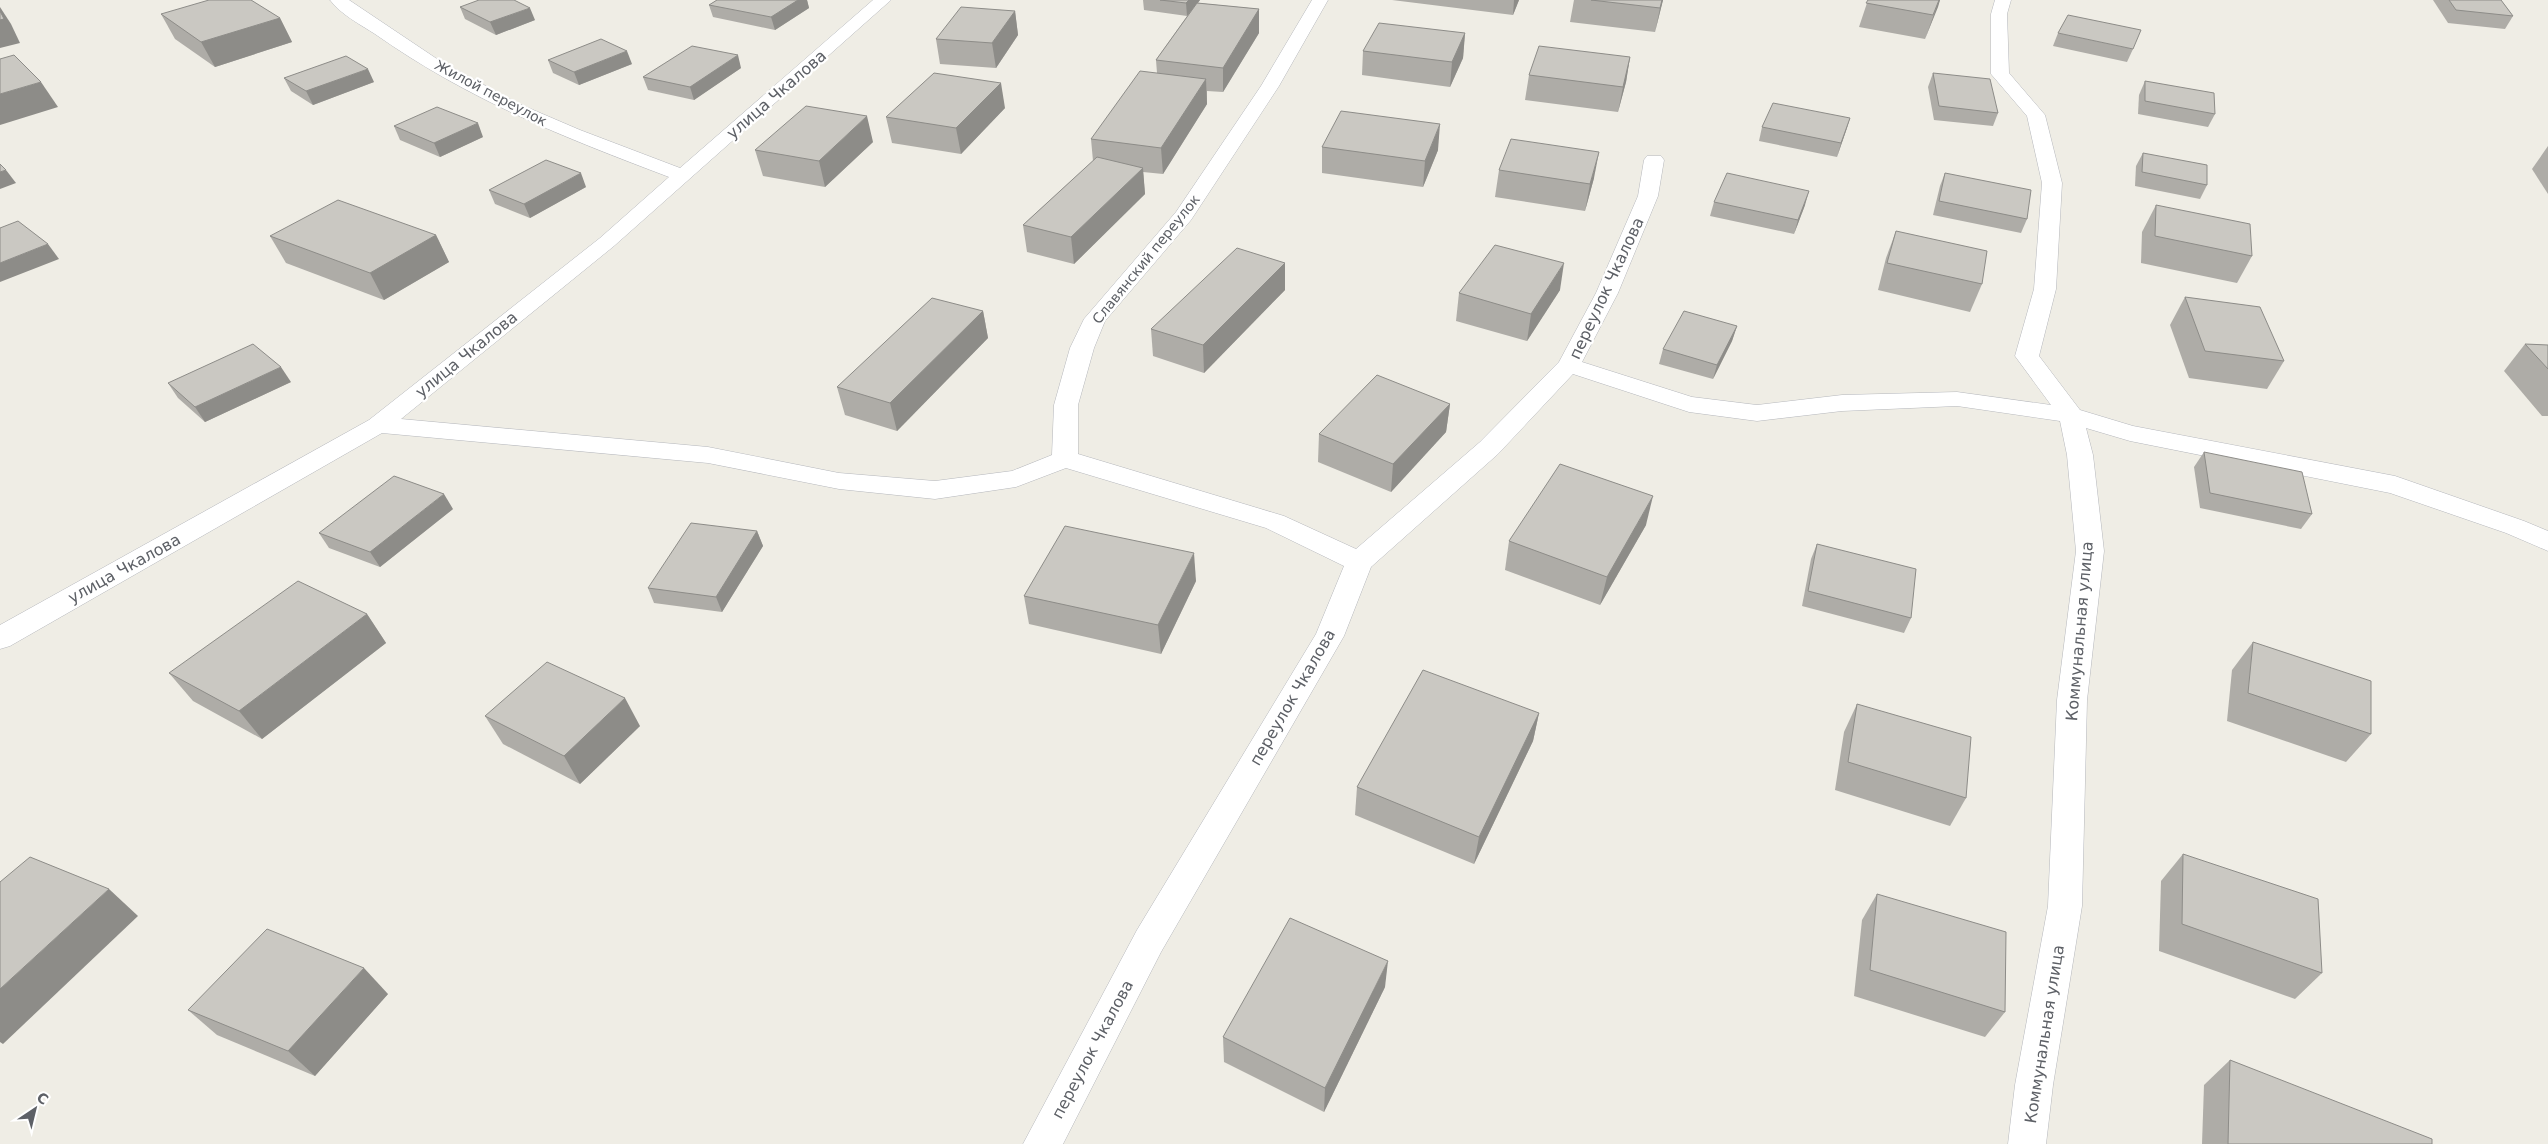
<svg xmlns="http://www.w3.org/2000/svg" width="2548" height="1144" font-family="'DejaVu Sans',sans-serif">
	<rect width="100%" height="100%" fill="#efede5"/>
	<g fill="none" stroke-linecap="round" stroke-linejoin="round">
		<defs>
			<path id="minor" d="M330 0H349L440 61 517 103 580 130 680 168 873 0H891L614 246 401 419 708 447 839 473 935 481 1012 471 1052 455 1054 405 1070 348 1084 319 1176 212 1261 86 1312 0H1328L1279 86 1191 220 1105 321 1094 348 1078 405V454L1284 516 1356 549 1480 442 1559 362 1596 293 1638 196 1644 160 1647 156H1661L1664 160 1658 196 1618 293 1582 362 1692 397 1757 405 1842 395 1957 392 2051 405 2015 356 2034 289 2042 183 2027 116 1991 74V14L1995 0H2011L2007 14 2009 73 2045 115 2062 183 2056 289 2039 356 2080 410 2133 426 2395 476 2524 521 2548 531V551L2506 533 2390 493 2130 441 2086 428 2093 455 2104 551 2087 700 2082 906 2053 1085 2046 1144H2008L2015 1085 2048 906 2057 700 2076 551 2067 455 2060 421 1957 406 1842 411 1757 421 1689 412 1573 374 1498 454 1371 567 1344 636 1161 952 1063 1144H1023L1137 930 1316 634 1344 566 1266 528 1066 468 1016 487 935 499 839 489 708 463 382 433 10 646 0 649V625L369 420 600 238 669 177C563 137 469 100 375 34 361 25 340 14 330 0Z"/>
		</defs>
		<!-- minor casing -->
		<use href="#minor" stroke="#b5b7bc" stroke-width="1"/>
		<!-- minor -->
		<use href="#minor" fill="#fff" fill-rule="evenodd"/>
	</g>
	<!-- wall -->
	<g fill="#aeaca7">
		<polygon points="717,0 807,0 809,8 775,30 713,17 709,5"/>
		<polygon points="1143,0 1200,0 1198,3 1259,9 1259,33 1223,92 1207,91 1207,104 1163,174 1143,172 1145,194 1074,264 1027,252 1023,225 1093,161 1091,139 1157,73 1156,60 1190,12 1187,16 1144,10"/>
		<polygon points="1392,0 1519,0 1513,15"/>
		<polygon points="1574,0 1663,0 1655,32 1570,22"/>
		<polygon points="1868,0 1940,0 1925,39 1859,27"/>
		<polygon points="2433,0 2501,0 2513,16 2505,29 2448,23"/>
		<polygon points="460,7 535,20 496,35 465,19"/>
		<polygon points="1015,11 1018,35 996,68 940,64 936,39"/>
		<polygon points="161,14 280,18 292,42 215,67 175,39"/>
		<polygon points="1465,33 1463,58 1450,87 1362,75 1363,51"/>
		<polygon points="2058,33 2133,49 2127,62 2053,46"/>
		<polygon points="1630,57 1626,82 1618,112 1525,100 1529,75"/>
		<polygon points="548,60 632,64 579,85 553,73"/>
		<polygon points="741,68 694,100 648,90 643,77"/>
		<polygon points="1933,73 1998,113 1993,126 1934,120 1928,87"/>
		<polygon points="284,78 374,82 313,105 291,91"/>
		<polygon points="2145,81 2215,114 2208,127 2138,114 2139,95"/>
		<polygon points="1005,108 961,154 892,143 886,117"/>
		<polygon points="1850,118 1837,157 1759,141 1762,127"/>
		<polygon points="394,126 483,137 440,157 400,140"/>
		<polygon points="873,142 825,187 763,176 755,150"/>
		<polygon points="2548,146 2548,194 2532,169"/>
		<polygon points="1322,147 1438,150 1423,187 1322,173"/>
		<polygon points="2143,153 2207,185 2200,199 2135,186 2136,166"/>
		<polygon points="1499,170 1594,178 1585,211 1495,197"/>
		<polygon points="1945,173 2027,219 2021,233 1933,215 1940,186"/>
		<polygon points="586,187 530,218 495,204 489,190"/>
		<polygon points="1714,202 1805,205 1794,234 1710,216"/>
		<polygon points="2156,205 2252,256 2237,283 2141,263 2142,232"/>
		<polygon points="1896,231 1982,284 1970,312 1878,290 1886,258"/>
		<polygon points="436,235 449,262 384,300 286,263 270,236"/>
		<polygon points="1285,263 1285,290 1204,373 1153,356 1151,329"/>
		<polygon points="1560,290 1527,341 1456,321 1459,293"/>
		<polygon points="2185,297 2284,361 2267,389 2189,378 2170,325"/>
		<polygon points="983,311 988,338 897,431 845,415 837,387"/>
		<polygon points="1737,326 1732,341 1713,379 1659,364 1663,349"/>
		<polygon points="2525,344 2548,345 2548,416 2542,416 2504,371"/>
		<polygon points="291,382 205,422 178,398 168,383"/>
		<polygon points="1450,404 1446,432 1391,492 1318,462 1319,434"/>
		<polygon points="2204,452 2312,514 2301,529 2200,508 2194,467"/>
		<polygon points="453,509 380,567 329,548 319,533"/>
		<polygon points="1646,525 1600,605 1505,570 1509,541"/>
		<polygon points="757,531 763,546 722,612 654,603 648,588"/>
		<polygon points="1817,544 1911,618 1904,633 1802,606 1811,559"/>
		<polygon points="1196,581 1161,654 1029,624 1024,596"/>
		<polygon points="367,614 386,643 262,739 193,701 169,673"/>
		<polygon points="2253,642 2371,734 2346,762 2227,721 2232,670"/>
		<polygon points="1857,704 1966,798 1950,826 1835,790 1844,732"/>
		<polygon points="1539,713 1533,741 1474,864 1355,815 1357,787"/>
		<polygon points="485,716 640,726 580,784 503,744"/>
		<polygon points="2183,854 2322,973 2295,999 2159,951 2161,881"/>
		<polygon points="1877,894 2005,1012 1985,1037 1854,996 1862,920"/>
		<polygon points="1385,987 1324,1112 1224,1062 1223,1037"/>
		<polygon points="388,994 315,1076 217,1035 188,1010"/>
		<polygon points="2230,1060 2432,1144 2202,1144 2204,1085"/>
	</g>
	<!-- shaded-wall -->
	<g fill="#8d8c88">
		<polygon points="798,0 807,0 809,8 775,30 771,17"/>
		<polygon points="1189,0 1200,0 1187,16 1186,3"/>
		<polygon points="1514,0 1519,0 1513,15"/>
		<polygon points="1662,0 1663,0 1655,32 1660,8"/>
		<polygon points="1939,0 1940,0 1938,7 1925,39"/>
		<polygon points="0,7 11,24 20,43 0,48"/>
		<polygon points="530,8 535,20 496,35 490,22"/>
		<polygon points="1259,9 1259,33 1223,92 1223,68"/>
		<polygon points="1015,11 1018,35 996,68 992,43"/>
		<polygon points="280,18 292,42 215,67 201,42"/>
		<polygon points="1465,33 1463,58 1450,87 1452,62"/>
		<polygon points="627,51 632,64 579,85 574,72"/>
		<polygon points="738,55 741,68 694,100 690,87"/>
		<polygon points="1630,57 1626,82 1618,112 1623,87"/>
		<polygon points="368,69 374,82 313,105 306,91"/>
		<polygon points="1206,79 1207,104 1163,174 1161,148"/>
		<polygon points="41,82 58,107 0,125 0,94"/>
		<polygon points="1001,83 1005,108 961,154 956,128"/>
		<polygon points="867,116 873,142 825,187 819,161"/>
		<polygon points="1850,118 1846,131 1837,157 1841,143"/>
		<polygon points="478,123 483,137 440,157 434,143"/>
		<polygon points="1440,124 1438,150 1423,187 1425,161"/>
		<polygon points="1599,152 1594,178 1585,211 1590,184"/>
		<polygon points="1143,168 1145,194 1074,264 1071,237"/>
		<polygon points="6,170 16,183 0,189 0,172"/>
		<polygon points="581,173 586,187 530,218 524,204"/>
		<polygon points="1809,191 1805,205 1794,234 1798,220"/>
		<polygon points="436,235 449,262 384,300 370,273"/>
		<polygon points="48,244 59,259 0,282 0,263"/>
		<polygon points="1285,263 1285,290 1204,373 1203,345"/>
		<polygon points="1564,263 1560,290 1527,341 1531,314"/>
		<polygon points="983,311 988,338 897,431 890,403"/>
		<polygon points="1737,326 1732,341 1713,379 1717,365"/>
		<polygon points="281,367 291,382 205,422 195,407"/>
		<polygon points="1450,404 1446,432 1391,492 1393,464"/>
		<polygon points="444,494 453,509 380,567 370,552"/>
		<polygon points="1653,496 1646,525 1600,605 1607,577"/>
		<polygon points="757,531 763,546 722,612 716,597"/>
		<polygon points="1194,553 1196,581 1161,654 1158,625"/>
		<polygon points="367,614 386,643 262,739 239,711"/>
		<polygon points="625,698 640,726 580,784 564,756"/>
		<polygon points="1539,713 1533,741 1474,864 1479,837"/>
		<polygon points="109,889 138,916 3,1044 0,1042 0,989"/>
		<polygon points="1388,961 1385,987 1324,1112 1325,1088"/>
		<polygon points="364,968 388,994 315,1076 288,1051"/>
	</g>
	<!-- building -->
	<g fill="#cac8c2" stroke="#8d8c88">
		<polygon points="209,0 251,0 280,18 201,42 161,14"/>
		<polygon points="479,0 514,0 530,8 490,22 460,7"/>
		<polygon points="717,0 798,0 771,17 709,5"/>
		<polygon points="1160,0 1189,0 1186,3"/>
		<polygon points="1591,0 1662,0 1660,8"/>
		<polygon points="1868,0 1939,0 1933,15 1866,3"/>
		<polygon points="2449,0 2501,0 2513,16 2456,10"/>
		<polygon points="1197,3 1259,9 1223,68 1156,60"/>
		<polygon points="961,7 1015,11 992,43 936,39"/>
		<polygon points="0,11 4,19 0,20"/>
		<polygon points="2068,15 2141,30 2133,49 2058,33"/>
		<polygon points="1379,23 1465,33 1452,62 1363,51"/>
		<polygon points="601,39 627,51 574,72 548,60"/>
		<polygon points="692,46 738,55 690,87 643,77"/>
		<polygon points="1539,46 1630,57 1623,87 1529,75"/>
		<polygon points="14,55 41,82 0,94 0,59"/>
		<polygon points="346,56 368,69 306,91 284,78"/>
		<polygon points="1140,71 1206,79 1161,148 1091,139"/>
		<polygon points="934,73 1001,83 956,128 886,117"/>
		<polygon points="1933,73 1990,79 1998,113 1939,106"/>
		<polygon points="2145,81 2214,93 2215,114 2145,101"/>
		<polygon points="1773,103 1850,118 1841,143 1762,127"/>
		<polygon points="806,106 867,116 819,161 755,150"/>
		<polygon points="437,107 478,123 434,143 394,126"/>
		<polygon points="1341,111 1440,124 1425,161 1322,147"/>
		<polygon points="1511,139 1599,152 1590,184 1499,170"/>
		<polygon points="2143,153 2207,165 2207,185 2142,172"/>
		<polygon points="1097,157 1143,168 1071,237 1023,225"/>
		<polygon points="546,160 581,173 524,204 489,190"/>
		<polygon points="0,164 6,170 0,172"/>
		<polygon points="1727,173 1809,191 1798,220 1714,202"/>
		<polygon points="1945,173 2031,190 2027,219 1939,201"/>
		<polygon points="338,200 436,235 370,273 270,236"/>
		<polygon points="2156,205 2250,224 2252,256 2155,236"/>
		<polygon points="18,221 48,244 0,263 0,228"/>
		<polygon points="1896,231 1987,251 1982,284 1887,263"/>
		<polygon points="1495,245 1564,263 1531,314 1459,293"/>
		<polygon points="1237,248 1285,263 1203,345 1151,329"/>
		<polygon points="2185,297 2260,307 2284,361 2205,351"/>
		<polygon points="932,298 983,311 890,403 837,387"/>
		<polygon points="1684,311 1737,326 1717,365 1663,349"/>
		<polygon points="253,344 281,367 195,407 168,383"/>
		<polygon points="2525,344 2548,345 2548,369"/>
		<polygon points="1377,375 1450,404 1393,464 1319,434"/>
		<polygon points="2204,452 2302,472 2312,514 2210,493"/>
		<polygon points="1560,464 1653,496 1607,577 1509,541"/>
		<polygon points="394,476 444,494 370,552 319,533"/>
		<polygon points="691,523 757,531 716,597 648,588"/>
		<polygon points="1065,526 1194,553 1158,625 1024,596"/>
		<polygon points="1817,544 1916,569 1911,618 1808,591"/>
		<polygon points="298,581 367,614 239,711 169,673"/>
		<polygon points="2253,642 2371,681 2371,734 2248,693"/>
		<polygon points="547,662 625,698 564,756 485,716"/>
		<polygon points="1423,670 1539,713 1479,837 1357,787"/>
		<polygon points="1857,704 1971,737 1966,798 1848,762"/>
		<polygon points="2183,854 2318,899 2322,973 2182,924"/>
		<polygon points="30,857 109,889 0,989 0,882"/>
		<polygon points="1877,894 2006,932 2005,1012 1870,970"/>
		<polygon points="1290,918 1388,961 1325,1088 1223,1037"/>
		<polygon points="267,929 364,968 288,1051 188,1010"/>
		<polygon points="2230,1060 2432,1139 2432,1144 2228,1144"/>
	</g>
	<g text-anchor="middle" stroke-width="4.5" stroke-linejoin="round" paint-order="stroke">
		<!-- far-street labels -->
		<g font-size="14" fill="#5d6066" stroke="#fff">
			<text transform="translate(491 93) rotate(28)" y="5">Жилой переулок</text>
			<text transform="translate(1146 259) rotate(-51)" y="5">Славянский переулок</text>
		</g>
		<!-- street labels -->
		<g font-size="16" fill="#5d6066" stroke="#fff">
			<text transform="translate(776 94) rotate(-41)" y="6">улица Чкалова</text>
			<text transform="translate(1606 288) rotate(-65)" y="6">переулок Чкалова</text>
			<text transform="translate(466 354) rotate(-39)" y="6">улица Чкалова</text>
			<text transform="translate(124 568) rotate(-29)" y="6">улица Чкалова</text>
			<text transform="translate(2079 631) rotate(-85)" y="6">Коммунальная улица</text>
			<text transform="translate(1292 697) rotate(-60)" y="6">переулок Чкалова</text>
			<text transform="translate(2044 1034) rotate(-81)" y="6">Коммунальная улица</text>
			<text transform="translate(1092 1049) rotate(-62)" y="6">переулок Чкалова</text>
		</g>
	</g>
	<!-- north arrow -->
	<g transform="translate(35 1109) rotate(35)" stroke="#ffffff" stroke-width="4" paint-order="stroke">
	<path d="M0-4L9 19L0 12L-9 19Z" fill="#5d6066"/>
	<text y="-8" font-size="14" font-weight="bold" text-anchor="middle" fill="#5d6066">С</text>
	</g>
</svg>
